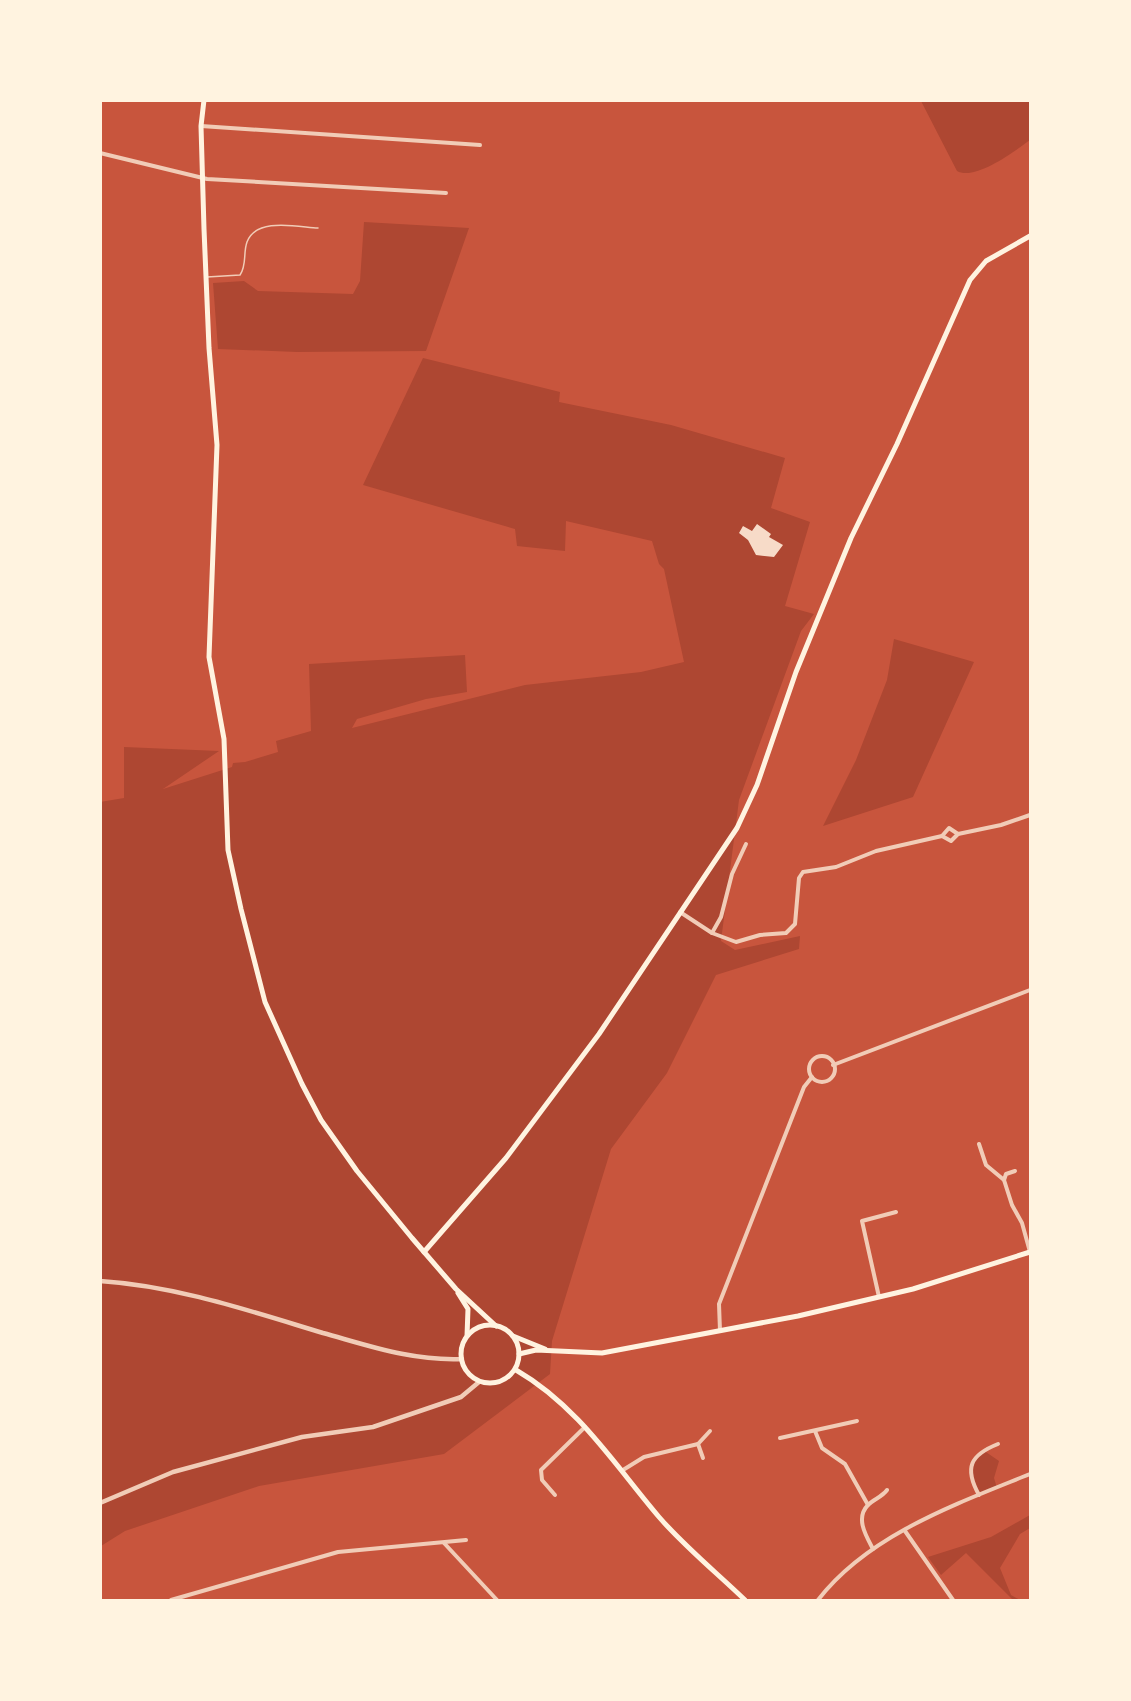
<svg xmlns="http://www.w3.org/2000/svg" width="1131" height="1701" font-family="'Asap Condensed',sans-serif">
	<rect width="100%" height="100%" fill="#c8553d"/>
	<!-- green -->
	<g fill="#ae4732">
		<path d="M921 101H1030V140C1015 151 975 181 957 171Z"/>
		<polygon points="364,222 469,228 426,351 297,352 218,349 213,283 244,281 258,291 353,294 360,281"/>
		<polygon points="423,358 560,392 559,402 671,425 785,458 771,508 810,522 785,606 814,614 801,631 739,800 721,941 735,950 800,936 799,949 716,975 667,1073 611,1149 552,1341 550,1374 444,1454 259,1486 125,1531 101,1546 100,802 124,798 124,747 219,751 163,789 232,767 233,763 245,762 278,752 276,741 311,731 309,664 465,655 467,692 426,699 357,719 352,728 525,685 641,672 684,662 664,569 659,564 652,541 566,521 565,551 517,546 515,529 363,485"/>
		<polygon points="894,639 974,662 913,797 823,826 856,760 887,680"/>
		<polygon points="983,1450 999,1461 994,1478 997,1488 979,1495 974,1487 971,1466"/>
		<polygon points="1030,1515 1030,1528 1020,1534 1000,1568 1011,1595 1020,1600 1013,1600 966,1553 941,1575 928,1557 991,1537"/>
	</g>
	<!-- building -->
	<polygon fill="#f7dbc8" points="757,524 771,534 769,537 783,545 774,557 756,555 748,540 739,533 743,526 752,531"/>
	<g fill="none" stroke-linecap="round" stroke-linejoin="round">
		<!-- service -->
		<path stroke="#f1ccb7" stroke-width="1.5" d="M207 277 240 275C247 265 243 253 247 242 256 217 298 227 318 228"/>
		<!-- minor -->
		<g stroke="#f1ccb7" stroke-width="4">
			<polyline points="201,126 480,145"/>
			<polyline points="100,153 207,179 446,193"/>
			<polyline points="942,836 951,841 958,834 1001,825 1030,815"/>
			<polyline points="680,912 712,933 736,942 760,935 786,933 795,924 799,878 803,872 836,867 876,851 942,836 949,828 958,834"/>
			<polyline points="712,933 721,917 732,874 746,844"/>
			<circle cx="822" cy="1069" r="13"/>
			<polyline points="833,1065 1030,990"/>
			<polyline points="979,1144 986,1165 1004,1180 1012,1205 1022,1223 1030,1252"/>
			<polyline points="1004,1180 1006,1174 1015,1171"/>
			<polyline points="879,1297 862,1221 896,1212"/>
			<polyline points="720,1331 719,1304 804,1087 812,1077"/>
			<polyline points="815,1431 822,1448 845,1464 868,1505"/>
			<polyline points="780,1438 857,1421"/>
			<polyline points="698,1444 710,1431"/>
			<polyline points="623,1470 644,1457 698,1444 703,1458"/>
			<polyline points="555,1495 542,1480 541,1470 585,1427"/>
			<path d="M979 1495C964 1468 970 1455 998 1444"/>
			<polyline points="905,1531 953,1600"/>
			<polyline points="444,1543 497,1600"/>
			<path d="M873 1549C866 1536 855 1518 868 1505 874 1499 882 1497 887 1490"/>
			<polyline points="171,1600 338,1552 466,1540"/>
			<path d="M818 1600C868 1535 956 1504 1030 1474"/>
		</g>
		<!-- tertiary -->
		<g stroke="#f1ccb7" stroke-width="4.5">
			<path d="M100 1281C177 1286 250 1311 323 1333 370 1346 412 1361 462 1359"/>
			<polyline points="100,1503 173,1472 302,1437 373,1427 461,1397 479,1382"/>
		</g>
		<!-- secondary -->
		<g stroke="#fff3e0" stroke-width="5">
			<polyline points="204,100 201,126 204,229 209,348 217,445 209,657 224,739 228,850 241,909 265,1002 302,1084 321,1120 357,1171 412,1238 456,1289 496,1326"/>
			<polyline points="424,1252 506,1158 599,1034 737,828 757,785 796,672 851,538 897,444 970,280 986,261 1030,236"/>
			<polyline points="458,1293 468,1309 467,1336"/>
			<circle cx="490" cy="1354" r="29"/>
			<polyline points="513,1336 545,1349"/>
			<polyline points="519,1354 536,1350 602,1353 798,1316 913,1289 1030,1252"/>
			<path d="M516 1370C578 1406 614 1464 659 1517 685 1547 717 1573 745 1600"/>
		</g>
	</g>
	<!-- border -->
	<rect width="1131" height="1701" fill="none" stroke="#fff3e0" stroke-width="204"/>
</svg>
